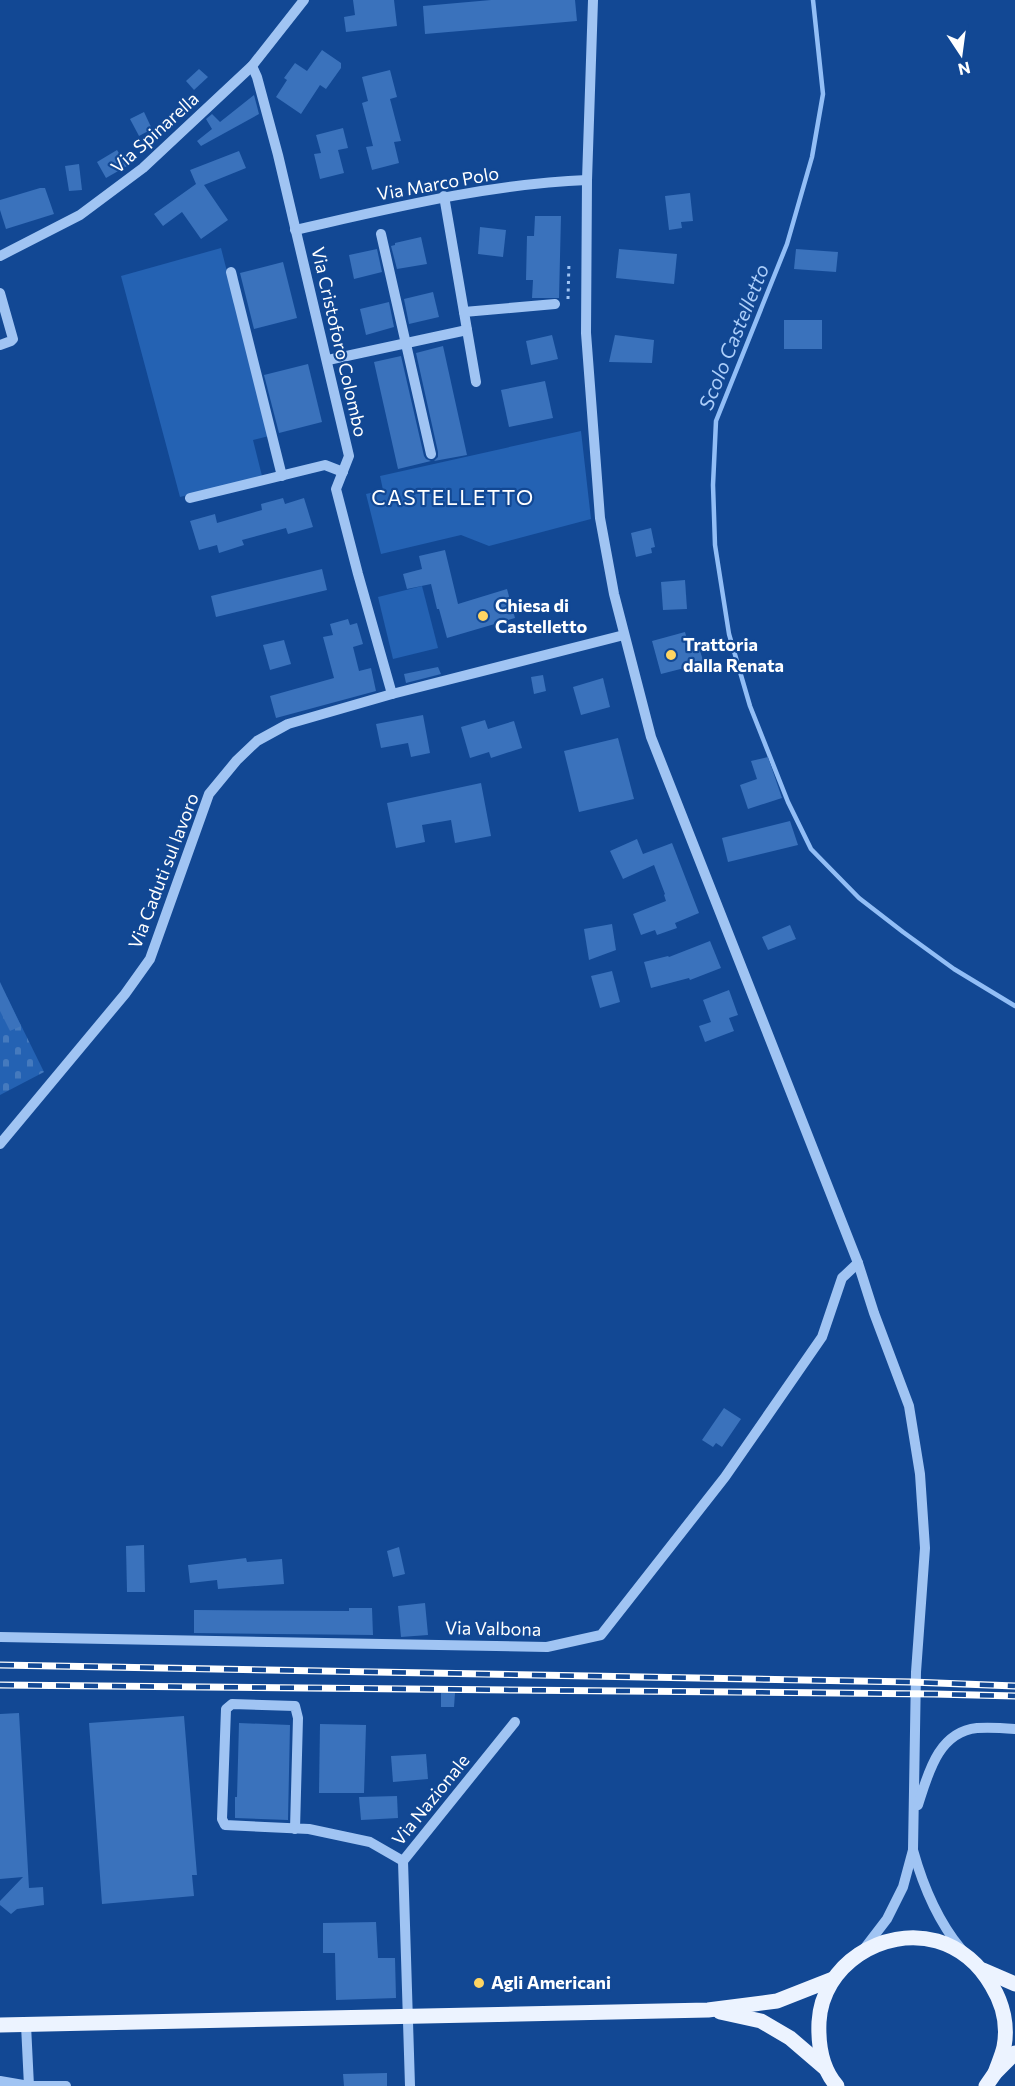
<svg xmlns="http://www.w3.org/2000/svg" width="1015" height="2086" font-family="Commissioner,sans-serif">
	<defs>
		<pattern id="cemetery-stones" width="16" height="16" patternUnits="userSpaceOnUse" patternTransform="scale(1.5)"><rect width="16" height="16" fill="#2462b3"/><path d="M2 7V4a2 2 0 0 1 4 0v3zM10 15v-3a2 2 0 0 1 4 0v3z" fill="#457abe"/></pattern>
	</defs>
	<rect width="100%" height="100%" fill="#124894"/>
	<!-- green -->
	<g fill="#2462b3">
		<polygon points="221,248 269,436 253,440 262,476 180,497 121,276"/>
		<polygon points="581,431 591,519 489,546 461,535 381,554 366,494 383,490 380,476"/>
		<polygon points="422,586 438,648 393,659 378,597"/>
	</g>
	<!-- cemetery -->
	<polygon fill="url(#cemetery-stones)" points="7,997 44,1072 0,1095 0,1000"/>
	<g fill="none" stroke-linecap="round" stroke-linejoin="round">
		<!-- stream -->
		<polyline stroke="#92bef6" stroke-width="4.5" points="813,0 823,94 812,157 787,244 716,421 713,485 715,545 729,634 750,706 788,802 811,849 859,898 903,932 954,969 1015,1006"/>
	</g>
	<!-- building -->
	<g fill="#3a72bc">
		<polygon points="353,0 394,0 397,26 346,32 344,17 355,15"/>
		<polygon points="491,0 575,0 577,21 425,34 423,6"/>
		<polygon points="322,50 341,63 341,68 326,89 320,85 301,114 276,97 287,80 284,78 295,63 307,71"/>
		<polygon points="199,69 208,77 194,90 186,81"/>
		<polygon points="390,70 397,97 390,99 401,141 394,142 399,163 372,170 366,147 373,146 362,103 368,101 362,77"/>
		<polygon points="254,95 259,114 201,146 197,141 212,129 206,119 212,114 220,122"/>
		<polygon points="144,112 152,129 139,136 130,119"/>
		<polygon points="343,128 348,148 338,150 344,173 320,179 314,154 321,153 316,135"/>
		<polygon points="117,150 127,166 106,178 97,162"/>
		<polygon points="239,151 246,168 204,185 228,220 201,239 182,212 163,226 154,214 196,184 190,170"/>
		<polygon points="79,164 82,190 69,191 65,166"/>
		<polygon points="40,188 45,188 54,214 6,229 0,210 0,200"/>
		<polygon points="690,193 693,221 681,222 682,228 669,230 665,196"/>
		<polygon points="535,216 561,216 559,298 532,298 533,280 526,280 527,236 534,236"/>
		<polygon points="480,227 506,230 503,257 478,254"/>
		<polygon points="421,237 427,264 397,269 391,246 395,245 395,243"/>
		<polygon points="377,249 382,272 354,279 349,255"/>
		<polygon points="619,249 677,254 674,284 616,278"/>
		<polygon points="796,249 838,252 836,272 794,269"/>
		<polygon points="283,262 297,318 254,329 240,273"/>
		<polygon points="433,292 439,317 409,324 404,299"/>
		<polygon points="389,302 394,327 366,335 360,309"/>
		<rect x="784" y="320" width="38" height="29"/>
		<polygon points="552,335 558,359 531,365 526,341"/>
		<polygon points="615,335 654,340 652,363 609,362"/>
		<polygon points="443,346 467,455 434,461 438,457 438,452 416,353"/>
		<polygon points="401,356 424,456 426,459 431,461 398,469 374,362"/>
		<polygon points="308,364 322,422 279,433 264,375"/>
		<polygon points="545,381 553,418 509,427 501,390"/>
		<polygon points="283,498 285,504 304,498 313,527 288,534 286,528 242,540 244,545 219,553 217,545 199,550 190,521 215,514 217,523 262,510 261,504"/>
		<polygon points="651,528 655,547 651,548 652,553 636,557 631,533"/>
		<polygon points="445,550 458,604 507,589 515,618 447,638 439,609 437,609 431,584 407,589 403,574 422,569 419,556"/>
		<polygon points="322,569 327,590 216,617 211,596"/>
		<polygon points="685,580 687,609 663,610 661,582"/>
		<polygon points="348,619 350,625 357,623 363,644 353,647 359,671 371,668 376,691 276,718 270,696 334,678 323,637 333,635 330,624"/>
		<polygon points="685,632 690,650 699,648 704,663 661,674 652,641"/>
		<polygon points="284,640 291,664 270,670 263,645"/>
		<polygon points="438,667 441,674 406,683 404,674"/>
		<polygon points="543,675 546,691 534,694 531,677"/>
		<polygon points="603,678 610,707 581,715 573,687"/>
		<polygon points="423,715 430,753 411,757 408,743 381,748 376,724"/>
		<polygon points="485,720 488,729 514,721 522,748 491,758 489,752 470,758 461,727"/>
		<polygon points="618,738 634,799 579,812 564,751"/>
		<polygon points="768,757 782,798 748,809 740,785 757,779 751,761"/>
		<polygon points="481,783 491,836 455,843 451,820 422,825 425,842 396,848 387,803"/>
		<polygon points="790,821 798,845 728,862 722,838"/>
		<polygon points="637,839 643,854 672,843 699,913 675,923 677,928 657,935 655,930 641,935 633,914 666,901 664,895 665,894 654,865 623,879 610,851"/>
		<polygon points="612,924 616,950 589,960 584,929"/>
		<polygon points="790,925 796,939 768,950 762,937"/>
		<polygon points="710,941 721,968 690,980 689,978 651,988 644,962 668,956 669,957"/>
		<polygon points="612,971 620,1002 600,1008 591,976"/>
		<polygon points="0,982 21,1026 10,1031 0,1011"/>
		<polygon points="729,990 738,1015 729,1018 734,1031 705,1042 699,1026 711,1022 703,1000"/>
		<polygon points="724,1408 741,1419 722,1447 716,1443 713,1447 702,1440"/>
		<polygon points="144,1545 145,1592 127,1592 126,1546"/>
		<polygon points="399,1547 405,1574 393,1577 387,1551"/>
		<polygon points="246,1558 247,1562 282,1559 284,1584 218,1589 217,1580 190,1583 188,1565"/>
		<polygon points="425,1603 428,1635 401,1637 398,1606"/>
		<polygon points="349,1608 372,1608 373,1635 194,1633 194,1610 349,1611"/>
		<polygon points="441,1693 455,1693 454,1707 441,1707"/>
		<polygon points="19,1713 29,1888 43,1887 44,1905 17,1909 11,1914 0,1905 0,1901 23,1877 0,1879 0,1714"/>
		<polygon points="184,1716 197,1875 192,1875 194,1896 102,1904 89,1723"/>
		<polygon points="239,1723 290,1725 288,1820 235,1818 235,1797 237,1797"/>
		<polygon points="320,1724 366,1725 364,1793 319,1793"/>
		<polygon points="426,1754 428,1779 393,1782 391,1756"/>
		<polygon points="397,1796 398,1818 361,1820 359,1797"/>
		<polygon points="376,1922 378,1958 395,1958 396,1998 336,2000 335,1953 323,1953 323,1923"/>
		<polygon points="387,2073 387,2086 344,2086 343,2074"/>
	</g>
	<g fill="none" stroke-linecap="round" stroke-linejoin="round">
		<!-- path -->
		<polyline stroke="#a0c4f3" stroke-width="3" stroke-dasharray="3 4.5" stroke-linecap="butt" points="568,299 569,262"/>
		<!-- minor -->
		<g stroke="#a0c4f3" stroke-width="10">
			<polyline points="593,0 587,180 586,333 600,518 614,594 651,737 858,1263 874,1313 909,1406 920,1474 925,1548 916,1672 913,1850 903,1887 887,1919 864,1949"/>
			<polyline points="252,66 257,77 278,155 349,456 336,489 358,574 392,694"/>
			<polyline points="444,196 476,382"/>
			<path d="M295 230C392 208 488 184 587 180"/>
			<polyline points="381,234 431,454"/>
			<polyline points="0,256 80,215 143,168 252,66 304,0"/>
			<polyline points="231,272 282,476"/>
			<polyline points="0,293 13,339 11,341 0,345"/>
			<polyline points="464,312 555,304"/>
			<polyline points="328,360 467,330"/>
			<polyline points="190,498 325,465 343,472"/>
			<polyline points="0,1144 125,994 150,959 209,794 237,760 257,741 288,724 392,694 624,635"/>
			<polyline points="0,1637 547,1647 601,1635 725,1477 822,1337 842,1278 858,1263"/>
			<path d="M918 1805C928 1774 938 1732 977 1728 990 1727 1003 1728 1015 1729"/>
			<polyline points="295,1829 298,1718 295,1706 232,1704 226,1709 222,1819 225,1825 309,1829 370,1842 403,1861"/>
			<path d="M913 1850C923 1886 937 1920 961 1949"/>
			<polyline points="26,2025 29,2086"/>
			<polyline points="0,2081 29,2086"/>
			<polyline points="29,2086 66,2086"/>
			<polyline points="410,2086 403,1861 515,1722"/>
		</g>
		<!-- major -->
		<g stroke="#ecf3ff" stroke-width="15">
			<polyline points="983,1970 1015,1984"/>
			<polyline points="720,2012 761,2021 790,2038 825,2068"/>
			<polyline points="0,2025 708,2010 777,2001 833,1979"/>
			<path d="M837 2086C821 2068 818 2045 819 2022 822 1965 883 1926 937 1941 961 1948 980 1965 992 1986 1003 2004 1008 2026 1004 2047 1002 2056 998 2064 995 2073"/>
			<polyline points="986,2086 995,2073 1015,2053"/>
		</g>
		<defs>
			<g id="rail">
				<polyline points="0,1665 911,1682 1015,1686"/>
				<polyline points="0,1685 934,1694 1015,1696"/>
			</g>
		</defs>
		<!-- rail casing -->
		<use href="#rail" stroke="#fff" stroke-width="7"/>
		<!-- rail -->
		<use href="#rail" stroke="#124894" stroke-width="4.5" stroke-dasharray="14" stroke-linecap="butt"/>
	</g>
	<!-- markers -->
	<g fill="#ffd562" stroke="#124894" stroke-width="2">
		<circle cx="483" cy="616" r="6"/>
		<circle cx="671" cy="655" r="6"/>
		<circle cx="479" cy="1983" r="6"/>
	</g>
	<g text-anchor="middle" stroke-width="4.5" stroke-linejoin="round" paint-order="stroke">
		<!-- street labels -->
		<g font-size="18" fill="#fff" stroke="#124894">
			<text transform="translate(155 133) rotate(-42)" y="6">Via Spinarella</text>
			<text transform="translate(438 184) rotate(-10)" y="6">Via Marco Polo</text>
			<text transform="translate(339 342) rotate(77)" y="6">Via Cristoforo Colombo</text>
			<text transform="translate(164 871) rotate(-69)" y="6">Via Caduti sul lavoro</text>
			<text transform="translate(493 1629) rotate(1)" y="6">Via Valbona</text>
			<text transform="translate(431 1800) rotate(-51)" y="6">Via Nazionale</text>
		</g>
		<!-- poi labels -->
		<g font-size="18" font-weight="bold" fill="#fff" stroke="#124894" text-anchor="start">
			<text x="495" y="612">Chiesa di<tspan x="495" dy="21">Castelletto</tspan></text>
			<text x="683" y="651">Trattoria<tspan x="683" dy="21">dalla Renata</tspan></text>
			<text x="491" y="1989">Agli Americani</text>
		</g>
		<!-- water labels -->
		<g font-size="20" font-style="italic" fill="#accefa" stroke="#124894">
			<text transform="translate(734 337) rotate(-68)" y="7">Scolo Castelletto</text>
		</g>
		<!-- quarter labels -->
		<g font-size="21" letter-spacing="1.5" fill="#fff" stroke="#124894">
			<text x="453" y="505">CASTELLETTO</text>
		</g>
	</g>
	<!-- north arrow -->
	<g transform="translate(961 54) rotate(167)" stroke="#124894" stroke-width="4.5" paint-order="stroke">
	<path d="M0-4.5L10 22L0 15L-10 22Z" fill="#ffffff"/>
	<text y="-9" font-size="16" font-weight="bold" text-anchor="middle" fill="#ffffff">N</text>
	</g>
</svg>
